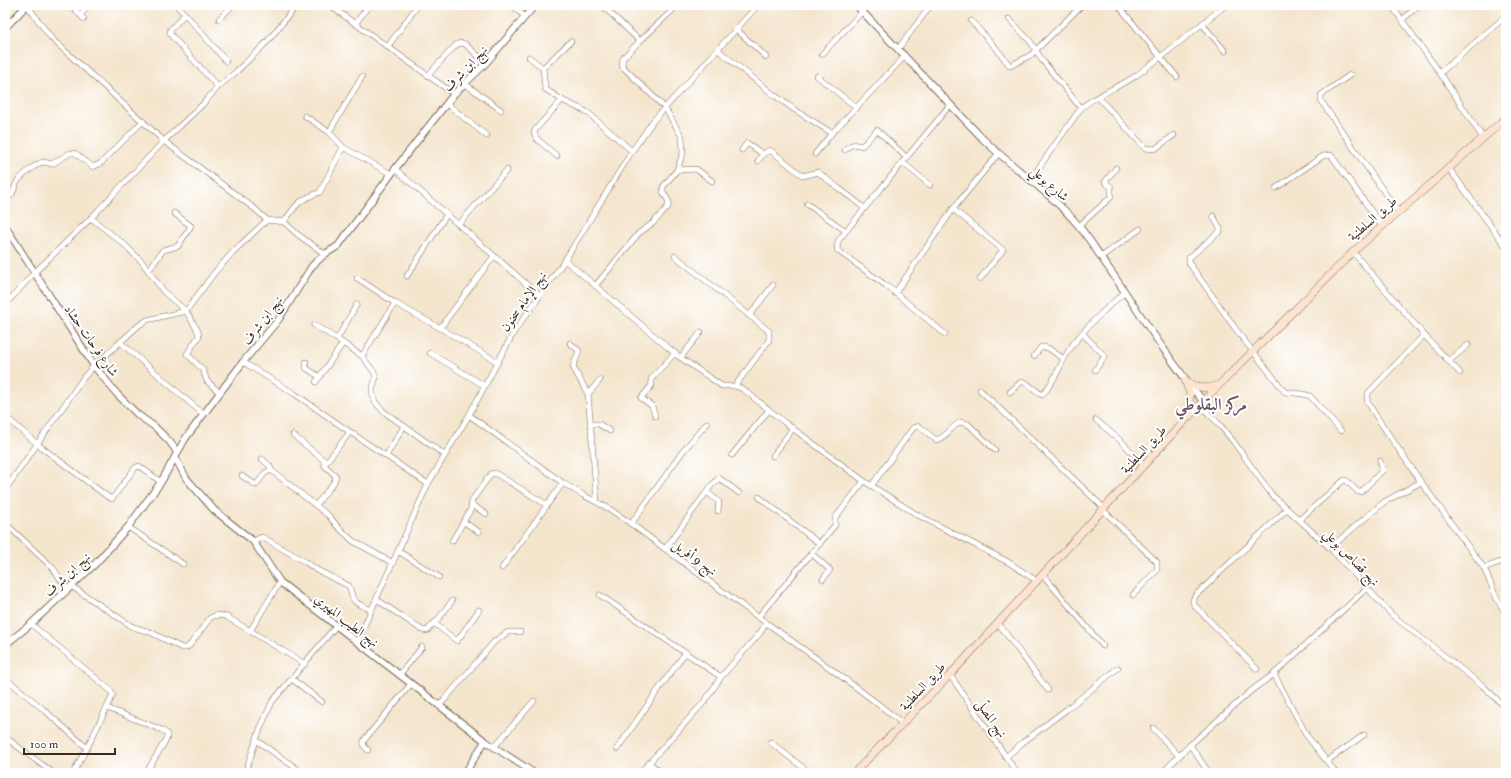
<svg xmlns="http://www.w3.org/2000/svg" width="1511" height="778" font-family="'IM FELL Double Pica',Amiri,serif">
	<rect width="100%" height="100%" fill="#fff"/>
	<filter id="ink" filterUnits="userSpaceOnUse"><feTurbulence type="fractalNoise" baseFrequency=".025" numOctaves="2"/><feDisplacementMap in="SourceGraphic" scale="8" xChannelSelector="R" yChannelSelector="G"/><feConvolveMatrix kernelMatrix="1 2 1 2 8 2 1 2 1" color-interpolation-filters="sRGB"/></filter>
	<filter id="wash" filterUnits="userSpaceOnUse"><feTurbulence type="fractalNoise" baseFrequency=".012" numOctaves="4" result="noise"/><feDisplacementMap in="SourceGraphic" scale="16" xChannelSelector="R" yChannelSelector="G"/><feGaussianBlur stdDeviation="0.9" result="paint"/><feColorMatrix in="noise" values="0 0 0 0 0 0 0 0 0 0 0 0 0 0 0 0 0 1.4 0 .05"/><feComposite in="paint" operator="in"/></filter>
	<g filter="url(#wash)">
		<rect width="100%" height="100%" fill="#f4e5cd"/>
	</g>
	<g filter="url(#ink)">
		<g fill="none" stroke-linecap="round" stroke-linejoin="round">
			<defs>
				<g id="minor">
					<polyline points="27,5 51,38 164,141 203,104 218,87 237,71 266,43 297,5"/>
					<polyline points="71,5 84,19"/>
					<polyline points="176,5 185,14 170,30 170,34 218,87"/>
					<polyline points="329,5 454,94"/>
					<polyline points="512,5 525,17"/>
					<polyline points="606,5 606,9 640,41 678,5"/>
					<polyline points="1118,5 1177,77"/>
					<polyline points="1391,5 1440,73 1483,138"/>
					<polyline points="185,14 226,61"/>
					<polyline points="80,15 89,5"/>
					<polyline points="219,19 233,5"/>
					<polyline points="1009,19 1030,41 1042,60 1081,108"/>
					<polyline points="1402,20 1419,5"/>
					<polyline points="971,21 996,48 1010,66 1031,55 1082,5"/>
					<polyline points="356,23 369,5"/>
					<polyline points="1202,24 1225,51"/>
					<polyline points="736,29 766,57"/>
					<polyline points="571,41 543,68 545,89 562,100 587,112 632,151"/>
					<polyline points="388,46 418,5"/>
					<polyline points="898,49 931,5"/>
					<polyline points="718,50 773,94 795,110 832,133 905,56"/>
					<polyline points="822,54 862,12"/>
					<polyline points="529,57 543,68"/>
					<polyline points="1440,73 1506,16"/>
					<polyline points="428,75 456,45 460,43 465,44 486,63"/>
					<polyline points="1350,75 1321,95 1321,101 1398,212"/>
					<polyline points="817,76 857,108"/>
					<polyline points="465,84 501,110"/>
					<polyline points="1098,97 1145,148 1155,149 1174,135"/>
					<polyline points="447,104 487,136"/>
					<polyline points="329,132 362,77"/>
					<polyline points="343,147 391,174"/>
					<path d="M742 150 747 143 763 154 770 150 803 176 818 172C833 185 849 195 864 208"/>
					<path d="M845 150C851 144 854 143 862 146L877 130 906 157"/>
					<polyline points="815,154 832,133"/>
					<polyline points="557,156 537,139 534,133 535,130 562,100"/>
					<polyline points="758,161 763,154"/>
					<polyline points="902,162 930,185"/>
					<polyline points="1448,167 1506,247"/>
					<polyline points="395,169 540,296"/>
					<polyline points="677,170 696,169 712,181"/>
					<path d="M1030 180 1081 108C1096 95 1117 88 1134 77 1166 54 1195 29 1226 5"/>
					<polyline points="1276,188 1323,156 1331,155 1382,226"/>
					<path d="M5 200C14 195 13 190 17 182 20 177 37 163 43 162 46 162 50 164 52 164L70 153H75L93 167 101 163 143 121"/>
					<polyline points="807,204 846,231"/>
					<polyline points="953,209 1003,250 980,279"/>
					<polyline points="1213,216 1220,228 1220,231 1189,258 1189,263 1240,335 1285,392 1303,394 1310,396 1341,431"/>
					<polyline points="91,218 164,141 255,209 267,220 284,222 297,234 325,254"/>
					<path d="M284 222C298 202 298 201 320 192L343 147 329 132 305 116"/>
					<polyline points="459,224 507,170"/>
					<polyline points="1079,226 1111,197 1111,187 1105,182 1116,168"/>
					<polyline points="1353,252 1424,335 1460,373"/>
					<polyline points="675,256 769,331 769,340 735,386"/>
					<polyline points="1101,257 1140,229"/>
					<polyline points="565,260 678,356 722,386 735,386 743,389 784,422 864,481 916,514 1008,562 1037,581"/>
					<polyline points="149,270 163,250 178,246 191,226 174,213"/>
					<polyline points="407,276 447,214"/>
					<polyline points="357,278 395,303"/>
					<polyline points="596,285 639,233 653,223 668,207 669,202 663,192 663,187 677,170 683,153 682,137 665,108 622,66 623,58 640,41"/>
					<polyline points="895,293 953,209 998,154"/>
					<polyline points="357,304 337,339 362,356 374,372 376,377 372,391 375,402 383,411 404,426 445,455"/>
					<polyline points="5,305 34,273 91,218 125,245 142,262 164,292 186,311 147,320 138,326 94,366 84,377 5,490"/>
					<polyline points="749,316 773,285"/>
					<polyline points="314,325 337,339"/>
					<polyline points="440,328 494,256"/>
					<polyline points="945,334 888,287 837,250 838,241 846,231 950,105"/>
					<polyline points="1083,334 1105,356 1095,370"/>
					<polyline points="1424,335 1368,393 1367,401 1376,416 1421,482 1484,568 1497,599 1506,614"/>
					<polyline points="120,342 203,414"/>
					<polyline points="570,343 579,351 573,367 588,394 597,502"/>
					<polyline points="430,353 485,386"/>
					<polyline points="362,356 395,303 440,328 498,362"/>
					<polyline points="1034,356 1041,347 1048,348 1064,359"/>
					<polyline points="681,357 701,332"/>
					<polyline points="1449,361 1468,345"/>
					<polyline points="243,362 295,394 350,432 324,465 336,476 334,482 316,505"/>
					<polyline points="306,362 306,368 320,377"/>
					<polyline points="316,382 343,343"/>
					<polyline points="980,390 1104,508"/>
					<path d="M1010 392 1021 382H1025L1042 395C1055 382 1059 366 1069 350 1084 328 1105 309 1125 292"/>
					<polyline points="220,393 207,381 203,370 187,354 199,336 198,331 186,311 215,272 234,251 267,220"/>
					<polyline points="588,394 600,380"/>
					<polyline points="1200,405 1219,424 1233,441 1272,495 1330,548 1392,615 1483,686 1506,708"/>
					<path d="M469 415 563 483 583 495 608 508 630 523C676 557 722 591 768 624 814 657 860 688 903 724"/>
					<polyline points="5,416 37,444 108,497 112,499 135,468 139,466 161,482"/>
					<polyline points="655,416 652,406 641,398 652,385 651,379 675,353"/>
					<polyline points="1096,420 1122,442 1144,465"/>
					<polyline points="591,424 599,424 610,431"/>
					<polyline points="350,432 428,484"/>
					<polyline points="293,435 326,462"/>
					<polyline points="732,455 769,410"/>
					<polyline points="386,456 404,426"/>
					<polyline points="773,456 793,428"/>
					<polyline points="262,459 270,466 271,470"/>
					<polyline points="242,476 256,485 265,473 271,470 329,516 338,527 353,541 393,563"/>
					<path d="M872 485 913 428 919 426 936 440C946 438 951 427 960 422L968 424 995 450"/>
					<polyline points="707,492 719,502 718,511"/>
					<polyline points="759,497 820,544"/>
					<polyline points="472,505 486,514"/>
					<polyline points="1103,510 1157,562 1157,570 1133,595"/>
					<polyline points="1300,519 1344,480 1346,480 1358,492 1361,492 1383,470 1380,461"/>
					<polyline points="464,522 479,532"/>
					<polyline points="5,523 53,568 67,589"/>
					<polyline points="631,524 683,451 707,423"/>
					<polyline points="128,527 183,564"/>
					<path d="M253 541 262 537 304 561 317 570 349 586C351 590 351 592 352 596 353 604 366 607 372 610"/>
					<polyline points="452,541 471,509 472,500 491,474 495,473 547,505"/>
					<polyline points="1330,548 1384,502 1421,482"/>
					<polyline points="665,549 711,486 719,478 739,493"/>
					<polyline points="398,551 439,577"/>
					<polyline points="812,554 830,570 823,579"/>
					<polyline points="502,568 563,483"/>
					<polyline points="1484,568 1506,560"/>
					<polyline points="1043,575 1103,646"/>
					<path d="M71 586 133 627 150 632 182 648H186L190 645 210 618C216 614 221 615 227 617L305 664"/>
					<polyline points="600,595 721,677"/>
					<polyline points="376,599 422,630 427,631 432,625 436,622 452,601"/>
					<polyline points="759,616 835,525 835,518 864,481"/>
					<polyline points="434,623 457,641 479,610"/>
					<polyline points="998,623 1048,690"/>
					<polyline points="31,624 110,690 113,695 87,748 73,773"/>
					<polyline points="250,631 280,582"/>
					<polyline points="357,642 428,484 469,415 514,332 565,260 632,151 653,121 758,5"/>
					<polyline points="1257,669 1194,605 1193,600 1196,595 1287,509"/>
					<polyline points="400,674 422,647"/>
					<polyline points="1274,674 1307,736 1336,773"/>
					<polyline points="950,675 1017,773"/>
					<polyline points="5,678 42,708 87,748"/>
					<polyline points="292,679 322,702"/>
					<polyline points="439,706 494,642 508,632 520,632"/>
					<polyline points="107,708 162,730 167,734 167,738 146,773"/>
					<polyline points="1153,728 1179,756"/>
					<polyline points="5,737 53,773"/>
					<polyline points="256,740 303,773"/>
					<polyline points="770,742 810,773"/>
					<polyline points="1190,745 1209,773"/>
					<polyline points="494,747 534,701"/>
					<polyline points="617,749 661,686 686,652"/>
					<path d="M368 750C364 747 362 744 365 739L411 684"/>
					<polyline points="1006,757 1022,743 1067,709 1118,668"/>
					<polyline points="1327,761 1364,735"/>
					<polyline points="649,763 662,773"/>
					<polyline points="245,773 260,729 272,702 336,626"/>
					<polyline points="640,773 705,701 721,677 760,633 766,623"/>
					<polyline points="1162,773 1190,745 1252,690 1274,674 1367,588"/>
				</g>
				<g id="tertiary">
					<path d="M856 5 983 139C1014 169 1050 192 1078 225 1090 239 1099 255 1110 270 1140 314 1169 360 1203 401"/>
					<polyline points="5,28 27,5"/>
					<polyline points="5,226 94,366 117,394 138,415 155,427 170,442 177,452"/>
					<polyline points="175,457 186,478 214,510 253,541 280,582 485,741 534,773"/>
					<polyline points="5,645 31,624 96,563 128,527 161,482 185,439 243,362 279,319 312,266 325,254 338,246 395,169 454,94 485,64 535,5"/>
					<polyline points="465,773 485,741"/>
				</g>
				<g id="secondary">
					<path d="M1185 380C1195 387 1206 391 1218 385"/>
					<polyline points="1185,380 1190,394 1190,416"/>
					<polyline points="854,773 950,675 1203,401 1353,252 1506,118"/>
				</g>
			</defs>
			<!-- minor casing -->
			<use href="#minor" stroke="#7c6b5b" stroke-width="6"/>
			<!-- tertiary casing -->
			<use href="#tertiary" stroke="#7c6b5b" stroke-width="8"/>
			<!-- secondary casing -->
			<use href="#secondary" stroke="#7c6b5b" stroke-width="8"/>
			<!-- minor -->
			<use href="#minor" stroke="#fff" stroke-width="5"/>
			<!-- tertiary -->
			<use href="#tertiary" stroke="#fff" stroke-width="6"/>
			<!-- secondary -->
			<use href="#secondary" stroke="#fde4d0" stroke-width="7"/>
		</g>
	</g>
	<g text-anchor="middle" stroke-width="4" stroke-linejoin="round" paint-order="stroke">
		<!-- street labels -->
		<g font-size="13" fill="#3b2a1e" stroke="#fff">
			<text transform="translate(465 68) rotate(-47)" y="5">نهج ابن شرف</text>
			<text transform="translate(1050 183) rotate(41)" y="5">شارع بوعلي</text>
			<text transform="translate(1372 218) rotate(-41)" y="5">طريق السلطنية</text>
			<text transform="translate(523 301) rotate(-55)" y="5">نهج الإمام سحنون</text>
			<text transform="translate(262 320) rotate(-53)" y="5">نهج ابن شرف</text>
			<text transform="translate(92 340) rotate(55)" y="5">شارع فرحات حشاد</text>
			<text transform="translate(1143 449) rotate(-47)" y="5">طريق السلطنية</text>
			<text transform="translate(695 557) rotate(36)" y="5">نهج 9 أفريل</text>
			<text transform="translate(1352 557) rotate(46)" y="5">نهج قصّاص بوعلي</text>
			<text transform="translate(67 574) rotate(-43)" y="5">نهج ابن شرف</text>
			<text transform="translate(347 620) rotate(38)" y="5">نهج الطيب المهيري</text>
			<text transform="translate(922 686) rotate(-47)" y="5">طريق السلطنية</text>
			<text transform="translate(992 718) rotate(55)" y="5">نهج المصلّى</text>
		</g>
		<!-- district labels -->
		<g font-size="17" font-weight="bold" fill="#695662" stroke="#fff">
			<text x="1211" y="410">مركز البقلوطي</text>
		</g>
	</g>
	<!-- margin -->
	<rect width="1511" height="778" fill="none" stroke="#fff" stroke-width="20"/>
	<!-- scale -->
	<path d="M24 748v6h91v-6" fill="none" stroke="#3b2a1e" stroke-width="2"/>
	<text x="30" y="748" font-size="12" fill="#3b2a1e" stroke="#ffffff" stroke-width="3" paint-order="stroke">100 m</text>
</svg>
